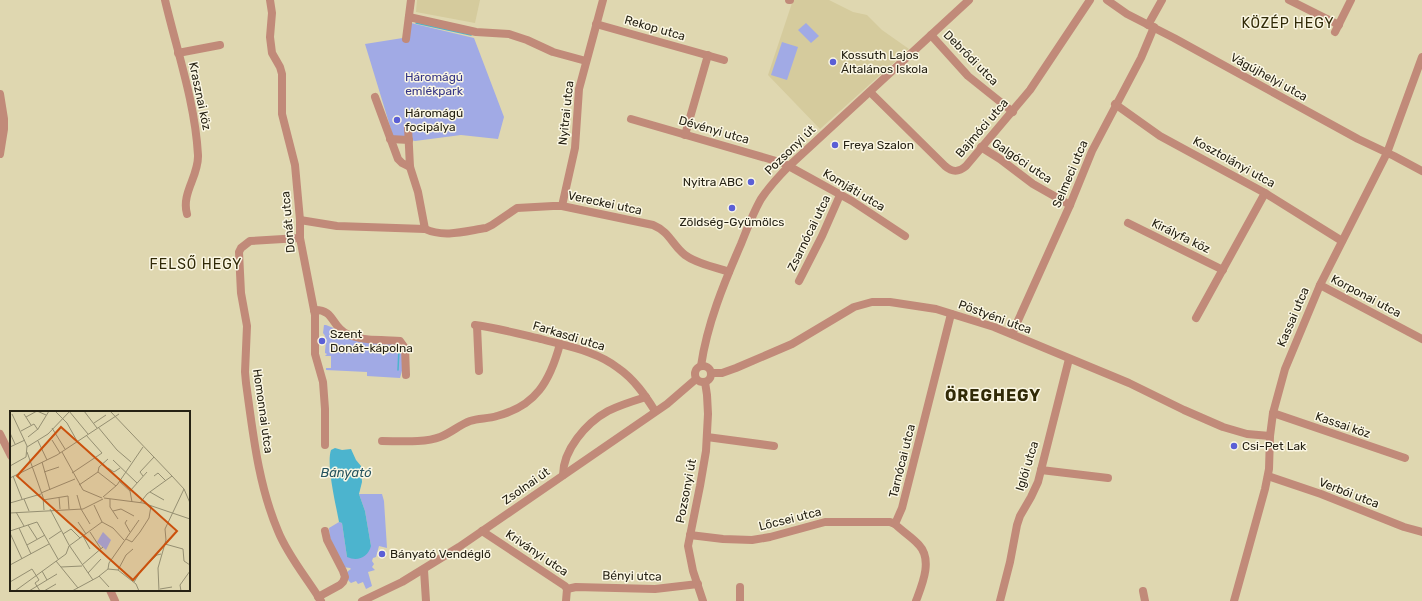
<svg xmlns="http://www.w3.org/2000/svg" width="1422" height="601" font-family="Rubik,sans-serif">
	<rect width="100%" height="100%" fill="#dfd7b0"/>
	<!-- built -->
	<g fill="#d5cb9d">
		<polygon points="417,0 480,0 475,23 416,12"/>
		<polygon points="793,0 829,0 853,12 867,15 882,30 909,49 820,129 768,75"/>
	</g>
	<!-- green -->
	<g fill="#a1aae5">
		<polygon points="411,23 474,38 504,117 498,139 461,135 415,141 393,136 365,44 409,37"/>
		<polygon points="806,23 819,36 811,43 798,30"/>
		<polygon points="782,42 798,47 787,80 771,75"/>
		<path d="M324 325H326L336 329 395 342 401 345 403 367 400 378 367 376V372L326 370V368H331V356H325L327 354 325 353C325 346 328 338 323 333Z"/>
		<path d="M359 494H382L384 501 387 548 379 546 376 557 373 558 372 561 374 564 372 567 375 570 368 572 372 586 366 589 363 582 358 584 356 581 351 583C345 578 344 573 351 569L350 568 343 567 330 538 329 528 339 522 342 523 347 557 371 546 365 511Z"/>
	</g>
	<!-- water -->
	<path fill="#4cb4ce" d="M335 448 342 450 351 449 356 460 361 466 362 482 359 494 365 511 371 546C368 557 358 562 347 557L342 523 339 522C336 505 326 465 331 450Z"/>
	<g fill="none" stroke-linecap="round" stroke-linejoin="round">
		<!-- stream -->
		<g stroke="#4cb4ce" stroke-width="1.5">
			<polyline points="416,23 471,35"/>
			<polyline points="398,370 399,349"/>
		</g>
		<!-- minor -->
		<g stroke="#c18a79" stroke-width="8">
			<path d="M165 0C177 51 195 102 198 155 199 176 181 193 187 214"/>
			<polyline points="270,0 272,13 270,37 272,53 280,67 282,74 282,114 295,165 300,220 300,238 315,315 315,354 323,382 325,409 325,445"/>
			<polyline points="789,0 790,0"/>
			<polyline points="1107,0 1127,14 1174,38 1358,139 1394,156 1422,171"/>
			<polyline points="1289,0 1339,25"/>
			<polyline points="409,17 476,32 509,34 527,40 553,52 586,61"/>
			<polyline points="596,24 724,60"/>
			<polyline points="1148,25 1162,0"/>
			<polyline points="1335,32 1351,0"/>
			<polyline points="931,35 968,76 1013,112"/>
			<polyline points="406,39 411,0"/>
			<polyline points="178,53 220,45"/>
			<path d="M870 92 945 166C953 173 959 172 966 166L1030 90 1090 0"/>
			<polyline points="0,94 4,119 4,129 0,154"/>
			<polyline points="375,97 398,159 402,163 410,167"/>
			<polyline points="1115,104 1160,136 1265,193 1342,241"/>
			<polyline points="631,119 783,163 852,201 905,236"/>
			<polyline points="408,127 410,167 418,192 425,229"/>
			<polyline points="685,135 708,55"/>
			<polyline points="390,139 409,140"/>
			<polyline points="981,147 1000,159 1033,184 1070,205"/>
			<polyline points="562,206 575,148 579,89 603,0"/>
			<path d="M300 220 337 226 425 229C444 238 466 231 486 228L492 225 517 208 553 206H562L653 225C670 232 672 245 685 255 697 264 715 267 729 272"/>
			<polyline points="1128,223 1223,270"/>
			<path d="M300 238 250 241 241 248 239 252 241 293 247 326 245 372 246 383C253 433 258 484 278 531 288 556 307 578 321 601"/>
			<polyline points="799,281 822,236 840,195"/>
			<polyline points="1320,285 1422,339"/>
			<path d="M314 310C335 309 331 327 347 334 357 339 370 340 381 340 388 341 394 340 400 341L405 348 406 375"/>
			<polyline points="1196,318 1265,193"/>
			<path d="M475 325C498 328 519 334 541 339 566 346 597 351 618 368 634 379 645 395 655 411"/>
			<polyline points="477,326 479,371"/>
			<polyline points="1012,334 1070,205 1092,151 1141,58 1154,27"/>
			<circle cx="703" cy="374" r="8"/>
			<path d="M701 366C707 324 724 283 741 244 747 229 753 213 761 199 769 187 779 176 789 166L969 0"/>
			<polyline points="711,373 722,373 736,368 792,344 854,307 872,302 890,302 936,309 994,327 1129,383 1184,410 1223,427 1247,434 1270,436"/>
			<polyline points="1273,413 1405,458"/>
			<polyline points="0,434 11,456"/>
			<polyline points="707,437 774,446"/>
			<path d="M382 441C399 441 425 443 440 437 451 433 459 425 470 421 479 418 488 419 497 416 536 406 550 381 560 344"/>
			<polyline points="1041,470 1108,478"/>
			<path d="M563 475C563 450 586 423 608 411 620 405 633 401 646 397"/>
			<polyline points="1268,476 1321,494 1404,527 1422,532"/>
			<polyline points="482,531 565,586 567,589 566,601"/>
			<polyline points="690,535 723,539 752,540 770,537 825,522 890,522 895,524"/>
			<polyline points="424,570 426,601"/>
			<polyline points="740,587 740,601"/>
			<polyline points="567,589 576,587 655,589 698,584"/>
			<polyline points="110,590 115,601"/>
			<polyline points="1143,591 1145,601"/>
			<polyline points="318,597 340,585 343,582 345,577 343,571 327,540 325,531"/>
			<polyline points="362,601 402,582 459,547 667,404 696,379"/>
			<polyline points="703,601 693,571 688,546 700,486 706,451 708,414 707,395 705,382"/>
			<path d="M916 601C922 585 933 560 919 545 912 537 903 532 895 524L902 508 951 314"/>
			<polyline points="1000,601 1010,562 1017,525 1020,516 1031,497 1038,482 1069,359"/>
			<polyline points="1234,601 1265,489 1269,469 1270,436 1273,413 1285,369 1320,285 1387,153 1422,57"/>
		</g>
	</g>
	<!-- markers -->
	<g fill="#5b5fd6" stroke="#fbf7e4" stroke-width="1.5">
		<circle cx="833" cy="62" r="4"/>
		<circle cx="397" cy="120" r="4"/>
		<circle cx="835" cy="145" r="4"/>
		<circle cx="751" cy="182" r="4"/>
		<circle cx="732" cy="208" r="4"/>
		<circle cx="322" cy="341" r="4"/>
		<circle cx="1234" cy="446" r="4"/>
		<circle cx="382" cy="554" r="4"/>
	</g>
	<g text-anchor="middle" stroke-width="3" stroke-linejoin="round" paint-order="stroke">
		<!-- street labels -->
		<g font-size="12" fill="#262214" stroke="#fbf7e4">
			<text transform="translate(655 28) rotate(16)" y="4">Rekop utca</text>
			<text transform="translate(971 58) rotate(45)" y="4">Debrődi utca</text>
			<text transform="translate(1269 77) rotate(29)" y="4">Vágújhelyi utca</text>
			<text transform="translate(200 96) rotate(78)" y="4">Krasznai köz</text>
			<text transform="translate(566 113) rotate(-84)" y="4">Nyitrai utca</text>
			<text transform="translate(982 128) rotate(-49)" y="4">Bajmóci utca</text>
			<text transform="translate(714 130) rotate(16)" y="4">Dévényi utca</text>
			<text transform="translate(790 150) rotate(-44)" y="4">Pozsonyi út</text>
			<text transform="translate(1022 161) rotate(34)" y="4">Galgóci utca</text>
			<text transform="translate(1234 162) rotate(29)" y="4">Kosztolányi utca</text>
			<text transform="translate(1070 174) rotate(-67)" y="4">Selmeci utca</text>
			<text transform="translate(854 190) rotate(31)" y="4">Komjáti utca</text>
			<text transform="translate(605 203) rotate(12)" y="4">Vereckei utca</text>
			<text transform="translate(288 222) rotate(-95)" y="4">Donát utca</text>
			<text transform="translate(809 233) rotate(-64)" y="4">Zsarnócai utca</text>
			<text transform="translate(1181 236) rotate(26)" y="4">Királyfa köz</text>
			<text transform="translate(1366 296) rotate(28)" y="4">Korponai utca</text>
			<text transform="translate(995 317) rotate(20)" y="4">Pöstyéni utca</text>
			<text transform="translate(1293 317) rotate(-67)" y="4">Kassai utca</text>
			<text transform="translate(569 336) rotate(17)" y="4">Farkasdi utca</text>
			<text transform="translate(263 411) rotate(82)" y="4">Homonnai utca</text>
			<text transform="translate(1343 425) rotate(19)" y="4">Kassai köz</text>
			<text transform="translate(902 461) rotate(-76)" y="4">Tarnócai utca</text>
			<text transform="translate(1027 466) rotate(-73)" y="4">Iglói utca</text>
			<text transform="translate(526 486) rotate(-35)" y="4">Zsolnai út</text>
			<text transform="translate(686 491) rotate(-79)" y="4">Pozsonyi út</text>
			<text transform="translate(1349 493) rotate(21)" y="4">Verbói utca</text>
			<text transform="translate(790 519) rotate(-14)" y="4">Lőcsei utca</text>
			<text transform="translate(537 553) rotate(34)" y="4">Kriványi utca</text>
			<text transform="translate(632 576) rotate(1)" y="4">Bényi utca</text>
		</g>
		<!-- poi labels -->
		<g font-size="12" fill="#262214" stroke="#fbf7e4" text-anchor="start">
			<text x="841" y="59">Kossuth Lajos<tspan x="841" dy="14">Általános Iskola</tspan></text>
			<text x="405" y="117">Háromágú<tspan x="405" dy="14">focipálya</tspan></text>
			<text x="843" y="149">Freya Szalon</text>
			<text x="743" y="186" text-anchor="end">Nyitra ABC</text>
			<text x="732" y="226" text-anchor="middle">Zöldség-Gyümölcs</text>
			<text x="330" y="338">Szent<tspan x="330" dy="14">Donát-kápolna</tspan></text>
			<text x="1242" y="450">Csi-Pet Lak</text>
			<text x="390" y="558">Bányató Vendéglő</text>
		</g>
		<!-- park labels -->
		<g font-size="12" fill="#333485" stroke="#fbf7e4">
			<text x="434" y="81">Háromágú<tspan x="434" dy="14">emlékpark</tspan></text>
		</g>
		<!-- water labels -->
		<g font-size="13" font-style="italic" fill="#27545f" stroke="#fbf7e4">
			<text x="346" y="477">Bányató</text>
		</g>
		<!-- quarter labels -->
		<g font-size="14" letter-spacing="1" fill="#312a07" stroke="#fbf7e4">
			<text x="1288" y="28">KÖZÉP HEGY</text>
			<text x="196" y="269">FELSŐ HEGY</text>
		</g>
		<!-- district labels -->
		<g font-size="16" font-weight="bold" letter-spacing="1" fill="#312a07" stroke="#fbf7e4">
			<text x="993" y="401">ÖREGHEGY</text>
		</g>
	</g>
	<!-- overview -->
	<g transform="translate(10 411)">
		<rect width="180" height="180" fill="#dfd7b0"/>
		<path d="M93 121 101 129 96 139 87 131Z" fill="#a1aae5"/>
		<path fill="none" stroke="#958f72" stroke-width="1" d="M45 0 57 12 67 30M59 0 78 23M74 0 87 17M100 0 162 65 174 78 180 92M2 3 17 35 16 46M14 3 21 14M16 6 27 0 36 4M84 12 96 4M88 16 107 39 121 51M42 17 55 38M11 20 24 13 28 19M0 22 5 33M18 26 28 18 39 0M42 29 50 42M28 30 37 49M0 36 15 29M17 36 38 23 60 0M17 41 33 86 34 99M52 41 73 79 92 87M103 49 127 72M32 51 40 79M0 55 16 46M98 57 104 61 110 57M34 61 49 56M88 61 106 75M62 62 92 42 76 24M3 65 12 88M133 65 130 61 144 46M144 65 148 62 156 70M0 67 47 44 109 3M109 70 120 80M69 74 88 61 89 56 98 48M140 81 154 89M31 82 65 68M67 84 71 98 80 113M49 86 50 98M93 86 107 74 133 36M94 87 133 92 180 108M14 88 19 100M100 88V96L108 108M33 89 58 85 59 98M122 91 120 80 137 61M0 92 31 83M130 92 137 83 162 65M84 94 92 111 103 117 114 129M40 98 59 134 83 169M103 100 111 98 124 105M6 101 14 115M0 102 73 98 93 88M117 109 115 112 120 121M68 111 76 123M18 114 27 128M9 117 21 143M0 120 27 111 48 148M80 121 91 138M0 122 12 148M53 123 61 118 70 127M73 125 80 138M39 128 51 120M116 128 122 131 130 121 139 107 141 95M155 133 173 138 174 150 180 154M17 134 35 124M46 150 68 177M0 154 39 133M72 154 93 136M51 156 72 155M98 158 108 159 126 173 129 180M108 159 116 144 123 138M32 160 37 169 47 163M78 162 91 148M89 165 99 176M0 171 22 158 29 169 25 172 30 180M124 171 132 158 147 144 151 143M150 178 162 176M5 180 56 143 59 135 92 111M19 180 37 169M34 180 46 173M62 180 88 166 98 158 99 152 129 109M149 180 148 157 156 129 155 118 174 78M171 180 170 174 180 160"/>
		<path fill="#cb510d" fill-opacity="0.15" stroke="#cb510d" stroke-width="2" d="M51 16 167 120 123 169 7 65Z"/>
		<rect width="180" height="180" fill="none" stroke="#262214" stroke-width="2"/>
	</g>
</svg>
